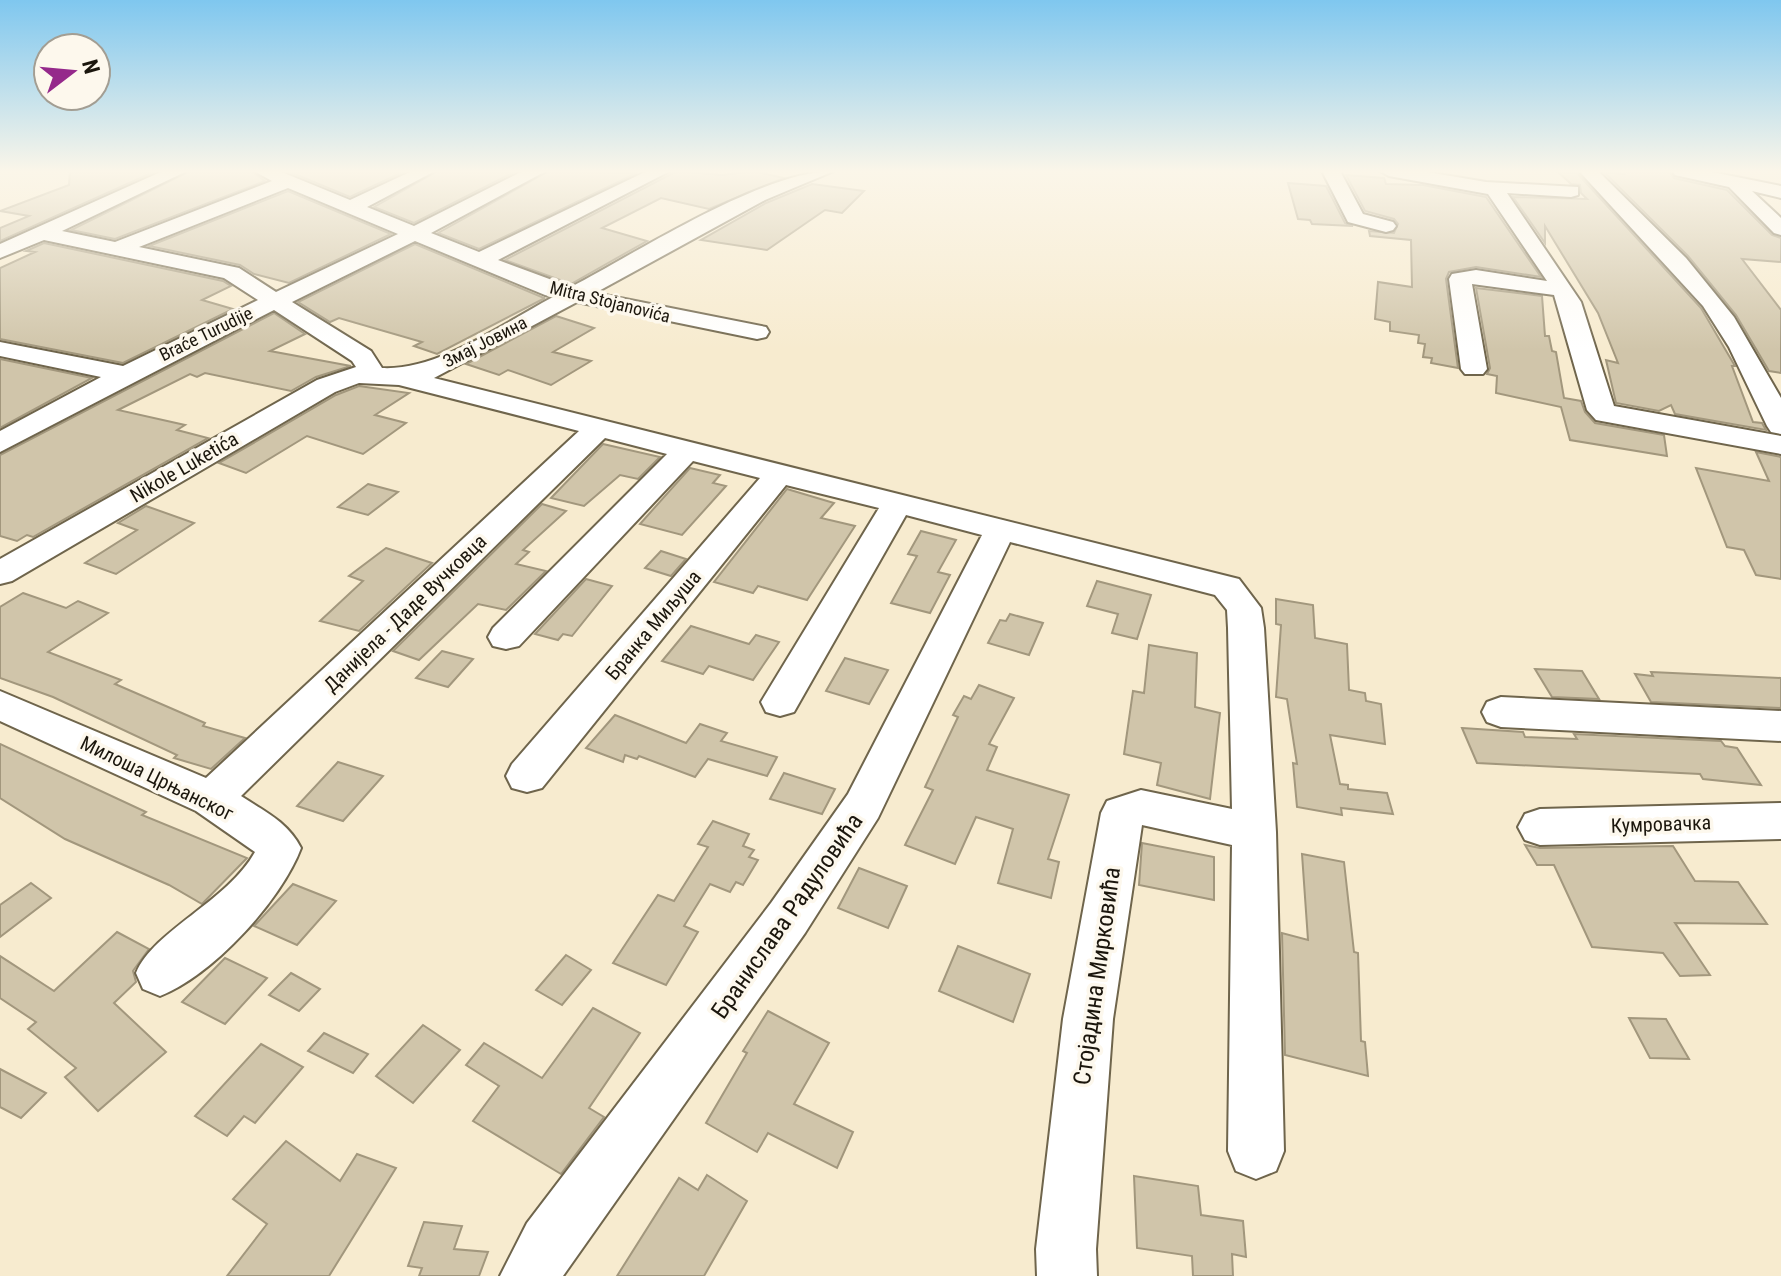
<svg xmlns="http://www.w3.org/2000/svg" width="1781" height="1276" font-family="'Roboto Condensed',sans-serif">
	<rect width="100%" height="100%" fill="#f7ebcf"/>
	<!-- building -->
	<g fill="#d0c5aa" stroke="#a2977d" stroke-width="2">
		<polygon points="70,171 156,171 0,241 0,228 29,216 0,211 69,185"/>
		<polygon points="190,171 251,171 265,181 115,239 71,230"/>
		<polygon points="287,171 405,171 350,197"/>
		<polygon points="438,171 516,171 414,223 374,207"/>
		<polygon points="549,171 637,173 479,249 438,233"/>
		<polygon points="677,171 722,175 753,171 784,178 709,209 661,198 602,228 647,241 571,284 505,260"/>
		<polygon points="1625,171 1669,171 1674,178 1727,190 1772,235 1781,238 1781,262 1742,259 1781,310 1781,373 1769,371 1736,315 1688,256 1604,172 1625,174"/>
		<polygon points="1558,172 1577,173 1701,308 1735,366 1732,366 1753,422 1762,423 1766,430 1675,414 1671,405 1659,411 1616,403 1606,360 1618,363 1598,313 1545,226 1545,243 1513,197 1587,199 1581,193 1580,185 1571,184"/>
		<polygon points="1346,175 1384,178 1386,184 1423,185 1486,197 1541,277 1476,267 1449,272 1446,279 1458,368 1431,363 1432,358 1423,357 1425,344 1418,343 1419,335 1390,331 1390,322 1375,319 1378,282 1412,287 1411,240 1370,236 1369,231 1394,233 1398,224 1394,219 1365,211"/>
		<polygon points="1288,183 1326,186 1345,223 1353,226 1312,224 1310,220 1298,219"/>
		<polygon points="812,184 864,191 842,213 825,210 767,250 701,240 766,203"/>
		<polygon points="288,191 391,234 289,283 254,274 240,265 149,246"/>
		<polygon points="44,243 223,281 231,286 202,300 233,309 123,363 0,339 0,268 35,252 26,251"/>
		<polygon points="415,244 544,298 545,298 437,354 414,346 422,342 339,318 330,322 298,302"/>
		<polygon points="1476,288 1542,296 1545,336 1549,336 1552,351 1556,352 1564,398 1581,401 1585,412 1595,423 1664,435 1667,456 1570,440 1561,407 1496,393 1497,376 1487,374 1490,368"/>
		<polygon points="274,313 305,334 270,351 351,366 316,377 291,391 205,373 197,377 190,374 118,410 185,425 177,430 208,438 33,537 27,535 17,541 0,536 0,455"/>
		<polygon points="556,316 594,328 553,352 591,361 551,385 508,370 499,375 466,364"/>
		<polygon points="0,359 92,378 0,428"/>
		<polygon points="359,386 409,393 375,415 406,423 363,454 307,436 246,473 219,463 336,395"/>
		<polygon points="603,444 660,457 638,479 620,475 584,506 551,498"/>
		<polygon points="1756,452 1781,457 1781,579 1756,575 1744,550 1727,547 1696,468 1769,481"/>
		<polygon points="690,468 720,475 713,483 726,486 682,535 640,524"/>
		<polygon points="368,484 398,492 368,515 338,507"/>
		<polygon points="787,489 834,503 821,518 855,526 807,600 758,586 753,593 714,582"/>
		<polygon points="542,504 566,511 523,550 529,552 516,564 546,571 506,610 478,604 419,660 393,651"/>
		<polygon points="146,506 194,523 116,574 85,563 137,530 118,523"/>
		<polygon points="921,531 956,540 938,572 950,575 930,613 891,603 917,556 908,554"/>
		<polygon points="386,548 432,563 359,631 320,621 363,581 349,576"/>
		<polygon points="661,551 686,559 671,576 645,568"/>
		<polygon points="586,579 612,586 572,636 563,634 558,640 535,634"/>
		<polygon points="1097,581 1151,595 1137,639 1112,633 1118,614 1087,606"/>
		<polygon points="23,593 66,608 78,601 108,613 48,652 121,680 115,684 205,723 203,726 245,738 211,769 174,758 177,755 53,697 0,678 0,607"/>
		<polygon points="1276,599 1313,605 1315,638 1347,644 1349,690 1365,693 1366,701 1381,704 1385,744 1330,735 1340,784 1348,785 1348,789 1387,793 1393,814 1341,808 1342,815 1297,807 1293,763 1297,764 1287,699 1276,697 1281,625 1276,624"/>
		<polygon points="1010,614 1043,623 1029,655 988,643 1000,620 1006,621"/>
		<polygon points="691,626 749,644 756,635 779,642 753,680 709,666 703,674 662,661"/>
		<polygon points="1149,645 1197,653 1195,707 1220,713 1210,799 1157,785 1161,763 1124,754 1133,691 1144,693"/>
		<polygon points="442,651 473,659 448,687 416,678"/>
		<polygon points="845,658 888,670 869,704 826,691"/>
		<polygon points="1535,669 1582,671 1599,699 1552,697"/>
		<polygon points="1651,672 1781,678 1781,708 1651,702 1635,674 1653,676"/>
		<polygon points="979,685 1014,698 989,744 997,747 987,770 1069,795 1048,859 1059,862 1051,898 998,883 1013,829 976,817 955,864 905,845 933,790 925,787 958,717 953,715 964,696 971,699"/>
		<polygon points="615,715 686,743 700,724 727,733 721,741 777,757 767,776 708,759 695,777 639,756 637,759 625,755 623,762 586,748"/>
		<polygon points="1462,728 1523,732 1525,737 1577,739 1574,734 1721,741 1725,746 1737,748 1761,785 1703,779 1700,774 1477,763"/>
		<polygon points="0,744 146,812 142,815 247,858 202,904 169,885 65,839 0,798"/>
		<polygon points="338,762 383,776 343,821 297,806"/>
		<polygon points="784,773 835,789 822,814 770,799"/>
		<polygon points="713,821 749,834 743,846 754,850 749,857 758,860 743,885 736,882 730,892 710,884 684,926 698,932 666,985 613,963 658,895 674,901 708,847 698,844"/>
		<polygon points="1142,843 1214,857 1214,900 1139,885"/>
		<polygon points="1525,845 1540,848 1673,846 1695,881 1738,882 1767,924 1675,923 1710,975 1680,976 1663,953 1592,947 1554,865 1537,865"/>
		<polygon points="1302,854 1344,862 1354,952 1358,953 1361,1041 1365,1042 1368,1076 1285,1055 1282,933 1308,940"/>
		<polygon points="859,868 907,886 888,928 838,908"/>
		<polygon points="31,883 51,898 0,937 0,905"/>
		<polygon points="293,884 336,901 297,945 254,926"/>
		<polygon points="117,932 149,949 133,971 136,982 114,1003 166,1052 98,1111 65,1077 76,1068 28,1029 36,1022 0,998 0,956 54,991"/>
		<polygon points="958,946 1030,974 1013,1022 939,991"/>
		<polygon points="566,955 591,970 562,1005 536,990"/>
		<polygon points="225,958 267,978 225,1024 182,1002"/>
		<polygon points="291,973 320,989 299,1011 269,995"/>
		<polygon points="593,1008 640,1033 589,1108 604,1117 561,1174 473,1121 499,1086 466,1065 484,1043 542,1078"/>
		<polygon points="768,1011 829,1043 794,1104 853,1132 837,1168 768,1133 757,1152 706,1123 747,1053 743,1051"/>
		<polygon points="1629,1018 1666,1019 1689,1059 1650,1058"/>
		<polygon points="423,1025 460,1050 413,1103 376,1076"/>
		<polygon points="324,1033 368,1054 353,1073 308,1051"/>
		<polygon points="261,1044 303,1067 255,1123 244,1116 227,1136 195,1116"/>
		<polygon points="0,1069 46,1093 21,1118 0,1107"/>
		<polygon points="286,1141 340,1181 357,1154 396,1168 329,1276 227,1276 267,1224 233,1199"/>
		<polygon points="707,1175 747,1201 704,1276 617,1276 679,1178 698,1190"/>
		<polygon points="1134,1176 1198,1186 1201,1215 1243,1221 1246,1257 1232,1254 1233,1276 1193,1276 1192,1256 1137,1248"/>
		<polygon points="424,1222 462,1226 454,1249 488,1252 479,1276 419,1276 422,1268 408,1266"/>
	</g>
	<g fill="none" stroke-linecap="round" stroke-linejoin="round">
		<defs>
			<g id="minor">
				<path d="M163 171H187L62 231 115 242 272 181 254 171H279L350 200 412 171H435L367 207 414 226 523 171H546L431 233 479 252 647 171H670L498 260 571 287C638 252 762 171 834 171L765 200 595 293 766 327 769 332 766 337 757 339 577 302 434 378 1239 579 1261 608 1264 628 1276 832 1284 1151 1276 1171 1256 1179 1236 1171 1228 1151 1232 845 1142 825 1113 1019 1096 1249 1097 1276H1037L1036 1249 1063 1019 1101 813 1107 801 1141 790 1232 809 1228 628 1227 610 1215 595 1010 542 878 818 805 933 563 1276H500L527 1223 771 903 848 794 982 535 906 515 794 712 780 716 766 712 761 702 879 508 786 485 542 788 527 792 512 788 506 776 512 764 760 478 693 461 519 646 506 649 493 646 488 637 493 628 667 454 605 438 241 796C264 811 288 822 301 848 281 901 213 975 160 996L143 989 136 973C154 930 227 902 255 852L196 811 0 721V691L206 778 579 431 399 385 359 383 335 392 12 581 0 584V559L317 380 356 367 352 361 274 310 0 452V431L101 377 0 356V342L123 366 258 300 224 278 44 240 0 258V244ZM288 188 398 234 276 292 239 268 139 247ZM415 241 545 295 553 297C504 323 438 371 382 368L371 351 292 302Z"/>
				<polygon points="1322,171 1340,171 1363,214 1393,222 1396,226 1393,230 1386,232 1348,222"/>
				<polygon points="1380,171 1421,171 1486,182 1578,187 1578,195 1571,197 1507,193 1581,302 1614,406 1781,436 1781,454 1596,420 1587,410 1554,295 1472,284 1487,369 1483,374 1465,374 1461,369 1449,279 1452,274 1476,270 1547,281 1488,194 1389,176"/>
				<polygon points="1579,171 1598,171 1686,258 1734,317 1781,398 1781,434 1771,432 1767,426 1729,347 1703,306"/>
				<polygon points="1672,171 1707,171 1781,186 1781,198 1752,191 1781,218 1781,235 1774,233 1729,187 1675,175"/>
				<polygon points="1501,697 1781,711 1781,741 1501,727 1487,722 1482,712 1487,702"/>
				<polygon points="1781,803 1781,839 1540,845 1525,840 1518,827 1525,814 1540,809"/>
			</g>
		</defs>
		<!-- minor casing -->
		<use href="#minor" stroke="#6f654c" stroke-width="4"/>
		<!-- minor -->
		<use href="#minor" fill="#fff" fill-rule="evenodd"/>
	</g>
	<!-- sky -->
	<linearGradient id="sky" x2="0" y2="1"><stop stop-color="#7fc7ef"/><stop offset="0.49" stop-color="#fbf6e9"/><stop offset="1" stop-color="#fbf6e9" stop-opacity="0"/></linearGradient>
	<rect width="1781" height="350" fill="url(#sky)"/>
	<g text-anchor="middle" stroke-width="7" stroke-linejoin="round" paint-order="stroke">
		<!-- far-street labels -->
		<g font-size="18" fill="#1b160d" stroke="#fdf8ed">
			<text transform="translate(610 302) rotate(14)" y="6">Mitra Stojanovića</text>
			<text transform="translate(206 334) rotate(-26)" y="6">Braće Turudije</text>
			<text transform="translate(485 342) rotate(-27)" y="6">Змај Јовина</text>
		</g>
		<!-- street labels -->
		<g font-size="20" fill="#1b160d" stroke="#fdf8ed">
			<text transform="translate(184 467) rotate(-30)" y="7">Nikole Luketića</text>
			<text transform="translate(405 613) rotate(-44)" y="7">Данијела - Даде Вучковца</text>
			<text transform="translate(653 625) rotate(-50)" y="7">Бранка Миљуша</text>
			<text transform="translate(157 778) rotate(26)" y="7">Милоша Црњанског</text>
			<text transform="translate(1661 824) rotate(-2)" y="7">Кумровачка</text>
		</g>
		<!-- near-street labels -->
		<g font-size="24" fill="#1b160d" stroke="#fdf8ed">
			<text transform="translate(787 916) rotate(-55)" y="8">Бранислава Радуловића</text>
			<text transform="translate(1097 976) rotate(-82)" y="8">Стојадина Мирковића</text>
		</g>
	</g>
	<!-- north arrow -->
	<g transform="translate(72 72) rotate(74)"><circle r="38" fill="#fdf8ed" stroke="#a39e93" stroke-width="2"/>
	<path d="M0-6L14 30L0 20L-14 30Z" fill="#95298b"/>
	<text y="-12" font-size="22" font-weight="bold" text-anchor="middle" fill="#1b160d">N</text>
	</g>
</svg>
